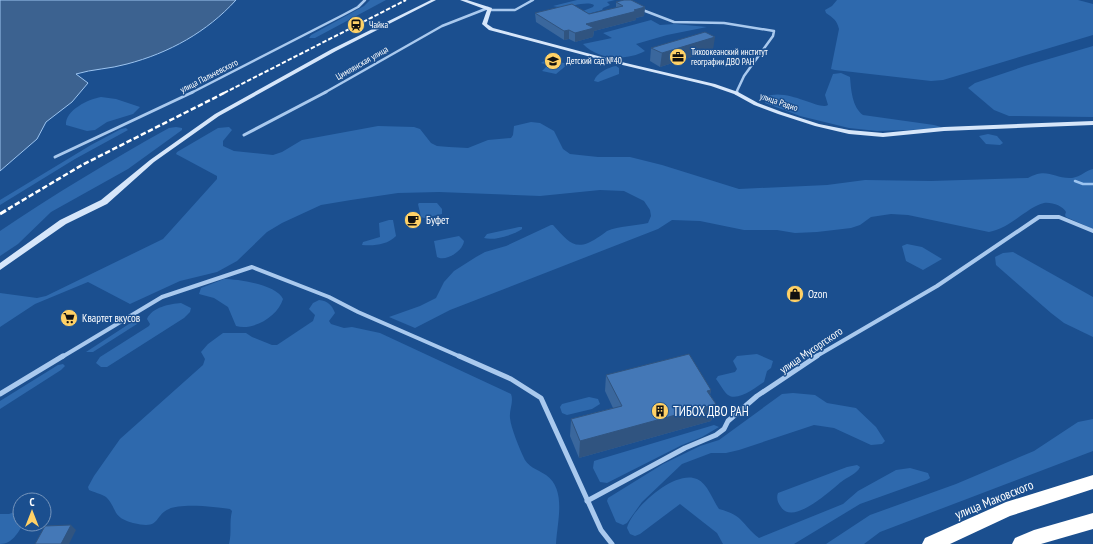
<svg xmlns="http://www.w3.org/2000/svg" width="1093" height="544" font-family="'PT Sans Narrow',sans-serif">
	<rect width="100%" height="100%" fill="#1b4f8f"/>
	<!-- green -->
	<g fill="#2e69ad">
		<polygon points="370,0 386,0 315,38 309,38 311,35 364,6"/>
		<path d="M577 0H615L607 2 610 5 603 8 602 10 584 15 583 11 593 7 594 5C584 0 567 10 553 6Z"/>
		<path d="M837 0H1078L1093 4V35L943 80 931 81 835 70 831 69 839 29C837 20 833 18 826 13L825 10 832 6Z"/>
		<path d="M651 20 660 25 675 24 707 27 667 35 636 44 645 51C627 61 598 60 583 44L612 38 603 33Z"/>
		<polygon points="1093,46 1093,117 1009,116 994,110 968,88 975,83 1025,66"/>
		<polygon points="547,59 568,64 556,74 542,71 548,65 541,63"/>
		<path d="M616 66 619 68V74L598 82 594 81C596 73 609 67 616 66Z"/>
		<path d="M841 73 850 77C851 89 852 107 863 115L934 125 941 127 939 129 877 131 849 128 800 116 765 103 766 97C786 87 820 111 828 105L825 95 833 74Z"/>
		<path d="M101 97 116 99 140 107 133 114 107 122 95 130 87 131 66 125C65 110 89 99 101 97Z"/>
		<path d="M531 122 540 123 554 131 563 149 570 154 598 157H630L662 165 739 189 827 185 865 180 931 181 1028 178C1048 167 1053 179 1072 178 1081 177 1086 170 1093 169V229L1066 217 1065 215 1066 212C1063 206 1052 202 1044 203 1027 207 1011 228 989 232L908 215 891 214 871 217 860 225 851 228 817 232 795 233 777 230H744L700 221 672 220 658 229 450 310 415 328 389 317 420 306 436 298 444 282 454 271 476 257 485 252 506 246 551 225H553C568 241 575 253 597 238 601 236 604 233 607 231 619 226 635 226 648 223L651 216 650 210 644 201 624 191 600 190 540 196 439 192 398 193 351 200 321 205 282 223 267 232 237 261 217 272 180 281 130 304 88 282 35 304 0 327V293L37 298 46 296 163 239 217 179V176L176 154 177 152 218 128 229 127 232 130 223 141V146L234 151 273 155 282 152 302 140 378 126 414 127 420 129 431 143 437 146 449 147 468 148 488 140 511 138 513 135 514 126Z"/>
		<path d="M176 127 182 128V130L128 169 51 212 18 244 0 256V231C55 194 111 160 169 128Z"/>
		<polygon points="121,129 126,128 128,130 75,159 0,205 0,200 91,145"/>
		<polygon points="988,134 997,136 1003,143 1000,145 986,144 979,136"/>
		<polygon points="419,203 437,203 442,209 442,214 424,218 421,217 418,204"/>
		<path d="M389 220H393L396 236C387 245 374 246 362 245L363 242 380 237 379 223Z"/>
		<path d="M519 227H522V229C514 235 493 241 484 238L487 234Z"/>
		<path d="M459 236 464 241C463 251 446 262 437 257L434 241Z"/>
		<polygon points="907,244 922,247 942,259 923,270 906,261 902,246"/>
		<polygon points="1013,252 1093,297 1093,337 1064,323 1051,313 996,265 995,257 1003,253"/>
		<path d="M224 279C238 279 277 285 283 299 278 316 254 331 236 326L228 307 214 298 199 294 201 288Z"/>
		<path d="M319 300C328 301 332 305 335 313L329 321 331 324 344 328 352 327 380 333 511 394C514 402 509 410 510 418 511 428 519 447 523 456 527 467 537 469 546 475 567 490 557 522 556 544H229C232 532 229 523 232 511L230 509C217 507 181 503 169 509 153 516 162 530 133 523 111 517 118 509 106 497 102 494 93 492 89 490L88 487 94 476 120 439 203 365 205 359 201 352 208 344 223 333H246L252 337 272 345H277L313 321 315 315 309 309 313 303Z"/>
		<path d="M181 303 191 308 190 312 184 318 107 367H101L96 363 100 357 149 326 150 324 147 319C152 307 170 304 181 303Z"/>
		<polygon points="135,320 139,320 137,324 93,352 86,352"/>
		<path d="M757 354 773 361 771 368 767 371 764 382C756 387 738 402 728 395 724 392 720 384 716 379L718 376 735 372 737 369 733 361 737 356Z"/>
		<polygon points="63,364 65,366 61,370 0,409 0,401 58,365"/>
		<polygon points="793,393 815,395 827,403 856,408 876,427 885,441 882,444 871,445 834,428 814,425 739,450 726,453 711,453 682,464 642,502 627,523 623,525 616,522 607,501 608,498 663,464 700,446 719,440 782,394"/>
		<polygon points="589,397 598,399 600,404 592,409 567,415 562,413 560,407 562,404"/>
		<polygon points="1093,419 1093,451 880,532 864,544 826,544 870,515 956,484 1034,451 1078,422"/>
		<polygon points="714,425 719,427 702,437 682,445 607,483 600,482 593,468 594,461 597,460"/>
		<path d="M857 465 860 467C857 474 847 477 841 482 831 490 793 526 781 507 778 503 776 498 778 493L847 467Z"/>
		<path d="M910 468 928 473 930 478 927 480 860 504 794 544H723L717 533 680 504 640 534 635 536 630 534 627 528C632 508 675 469 697 479 708 484 712 499 719 509 745 516 741 524 759 538L843 504 858 491 896 470Z"/>
		<path d="M20 510V524H23C18 533 12 544 0 544V514H9Z"/>
	</g>
	<!-- water -->
	<path fill="#3c6290" stroke="#9cc4f0" d="M0 0H236C207 32 169 53 127 64 110 69 92 69 76 74L88 83 72 102 46 122 37 139 0 171Z"/>
	<g fill="none" stroke-linecap="round" stroke-linejoin="round">
		<!-- stream -->
		<polyline stroke="#9cc4f0" stroke-width="2.5" points="1075,181 1083,184 1093,184"/>
		<!-- street-far3 -->
		<g stroke="#a9c9ee" stroke-width="2.5">
			<polyline points="640,9 674,22 724,23 774,31 773,36 744,76 736,93"/>
			<polyline points="490,10 515,10 533,0"/>
			<polyline points="191,93 343,15 358,7 365,0"/>
			<polyline points="324,93 442,26 488,8"/>
		</g>
		<!-- street-far2 -->
		<g stroke="#a9c9ee" stroke-width="3">
			<polyline points="736,93 737,92"/>
			<polyline points="244,135 326,92"/>
			<polyline points="55,157 193,92"/>
		</g>
		<!-- street-far1 -->
		<g stroke="#a9c9ee" stroke-width="4">
			<polyline points="62,357 162,297 252,267 329,297 358,312 461,357"/>
			<polyline points="815,357 937,286 1039,217 1059,217 1093,231"/>
		</g>
		<!-- street -->
		<g stroke="#a9c9ee" stroke-width="5">
			<polyline points="459,356 511,379 541,398 601,530 612,544"/>
			<polyline points="0,394 63,356"/>
			<polyline points="587,501 685,448 716,435 724,429 728,421 757,396 817,356"/>
		</g>
		<!-- secondary -->
		<g fill="#d6e6fa" fill-rule="evenodd">
			<polygon points="431,0 436,0 336,51 219,116 154,162 107,204 66,224 0,270 0,263 60,220 101,200 150,160 215,114 332,49"/>
			<polygon points="460,0 467,0 492,8 487,24 493,28 613,60 715,84 738,92 758,103 782,112 819,124 849,130 883,133 944,127 1093,121 1093,125 944,131 883,137 849,134 815,126 778,114 754,105 734,94 711,86 610,62 489,30 482,24 487,10"/>
		</g>
		<!-- highway -->
		<g fill="#fff" fill-rule="evenodd">
			<polygon points="1093,475 1093,489 1010,516 950,544 922,544 925,538 1006,502"/>
			<polygon points="1093,513 1093,529 1041,544 1012,544 1015,538 1034,530"/>
		</g>
		<!-- rail-far2 -->
		<polyline stroke="#fff" stroke-width="2" stroke-dasharray="4.5 2" stroke-linecap="butt" points="224,93 406,0"/>
		<!-- rail-far1 -->
		<polyline stroke="#fff" stroke-width="2.5" stroke-dasharray="5.5 2.5" stroke-linecap="butt" points="8,209 82,165 226,92"/>
		<!-- rail -->
		<polyline stroke="#fff" stroke-width="3" stroke-dasharray="7 3" stroke-linecap="butt" points="0,214 10,208"/>
	</g>
	<!-- wall -->
	<g fill="#3a679d">
		<polygon points="616,2 645,7 644,16 636,18 636,20 594,31 593,37 575,42 569,39 564,40 536,22 535,13 589,14 616,8"/>
		<polygon points="651,48 713,50 660,67 650,61"/>
		<polygon points="606,375 711,390 710,395 716,404 711,421 579,458 570,436 571,419 613,408 605,391"/>
	</g>
	<!-- shaded-wall -->
	<g fill="#305480">
		<polygon points="645,7 644,16 636,18 636,20 594,31 593,37 575,42 575,33 586,24"/>
		<polygon points="569,30 569,39 564,40 564,31"/>
		<polygon points="715,37 713,50 660,67 662,53"/>
		<polygon points="711,390 707,406 707,391"/>
		<polygon points="716,404 711,421 579,458 580,441"/>
		<polygon points="71,525 76,530 69,544 61,544"/>
	</g>
	<!-- building -->
	<g fill="#4478b7" stroke="#305480">
		<polygon points="624,0 631,0 645,7 634,10 637,11 586,24 594,28 575,33 569,30 564,31 535,13 572,4 589,14 623,6 616,2"/>
		<polygon points="705,32 715,37 662,53 651,48"/>
		<polygon points="689,354 711,390 707,391 716,404 580,441 571,419 622,406 606,375"/>
		<polygon points="71,525 61,544 35,544 45,526"/>
	</g>
	<!-- icons -->
	<defs>
		<symbol id="station-disc" viewBox="-11 -11 22 22"><circle r="9.5" fill="#ffd166" stroke="#1b4f8f"/><path d="M-3-6H3Q5-6 5-4V2Q5 4 3 4L4.5 6H3L1.5 4h-3L-3 6H-4.5L-3 4Q-5 4-5 2V-4Q-5-6-3-6ZM-3.5-4v3h7v-3ZM-3.5 1v1.5H-2V1ZM2 1v1.5H3.5V1Z" fill="#111"/></symbol>
		<symbol id="office-disc" viewBox="-11 -11 22 22"><circle r="9.5" fill="#ffd166" stroke="#1b4f8f"/><path d="M-6-3h4V-5.5h4V-3h4V5H-6ZM-1-4.5V-3h2v-1.5ZM-6 0V1H6V0Z" fill="#111"/></symbol>
		<symbol id="school-disc" viewBox="-11 -11 22 22"><circle r="9.5" fill="#ffd166" stroke="#1b4f8f"/><path d="M0-5L7-2L0 1L-7-2ZM-4 1L0 2.5L4 1V4Q0 6-4 4Z" fill="#111"/></symbol>
		<symbol id="cafe-disc" viewBox="-11 -11 22 22"><circle r="9.5" fill="#ffd166" stroke="#1b4f8f"/><path d="M-5.5-4.5H6V0H3Q3 3.5 0 3.5H-2.5Q-5.5 3.5-5.5 0ZM3-3.2v2h1.7v-2ZM-6 4.5H4V6H-6Z" fill="#111"/></symbol>
		<symbol id="shop-disc" viewBox="-11 -11 22 22"><circle r="9.5" fill="#ffd166" stroke="#1b4f8f"/><path d="M-5-2.5h2.3a2.7 3.5 0 0 1 5.4 0H5L5.5 6h-11ZM-1.5-2.5h3a1.5 2.3 0 0 0-3 0Z" fill="#111"/></symbol>
		<symbol id="supermarket-disc" viewBox="-11 -11 22 22"><circle r="9.5" fill="#ffd166" stroke="#1b4f8f"/><path d="M-6-5.5h2.5l.6 2H6L4.5 2H-2.5L-4.4-4H-6ZM-1.5 3.2a1.3 1.3 0 1 0 .1 0ZM3 3.2a1.3 1.3 0 1 0 .1 0Z" fill="#111"/></symbol>
		<symbol id="building-disc" viewBox="-11 -11 22 22"><circle r="9.5" fill="#ffd166" stroke="#1b4f8f"/><path d="M-4-6H4V6H1V3H-1V6H-4ZM-2.5-4.3h1.7v1.8h-1.7ZM.8-4.3h1.7v1.8H.8ZM-2.5-1h1.7V.8h-1.7ZM.8-1h1.7V.8H.8Z" fill="#111"/></symbol>
	</defs>
	<g fill-rule="evenodd">
		<use href="#station-disc" x="346" y="15" width="20" height="20"/>
		<use href="#office-disc" x="668" y="47" width="20" height="20"/>
		<use href="#school-disc" x="543" y="51" width="20" height="20"/>
		<use href="#cafe-disc" x="403" y="210" width="20" height="20"/>
		<use href="#shop-disc" x="785" y="284" width="20" height="20"/>
		<use href="#supermarket-disc" x="59" y="308" width="20" height="20"/>
		<use href="#building-disc" x="650" y="401" width="20" height="20"/>
	</g>
	<g text-anchor="middle" stroke-width="3" stroke-linejoin="round" paint-order="stroke">
		<!-- far-poi labels -->
		<g font-size="9" fill="#fff" stroke="#1b4f8f" text-anchor="start">
			<text x="369" y="28">Чайка</text>
			<text x="691" y="55">Тихоокеанский институт<tspan x="691" dy="10">географии ДВО РАН</tspan></text>
			<text x="566" y="64">Детский сад №40</text>
		</g>
		<!-- far-street labels -->
		<g font-size="9" fill="#fff" stroke="#1b4f8f">
			<text transform="translate(362 63) rotate(-30)" y="3">Цимлянская улица</text>
			<text transform="translate(209 76) rotate(-27)" y="3">улица Пальчевского</text>
			<text transform="translate(779 102) rotate(19)" y="3">улица Радио</text>
		</g>
		<!-- poi labels -->
		<g font-size="11" fill="#fff" stroke="#1b4f8f" text-anchor="start">
			<text x="426" y="224">Буфет</text>
			<text x="808" y="298">Ozon</text>
			<text x="82" y="322">Квартет вкусов</text>
		</g>
		<!-- street labels -->
		<g font-size="11" fill="#fff" stroke="#1b4f8f">
			<text transform="translate(811 350) rotate(-34)" y="4">улица Мусоргского</text>
		</g>
		<!-- near-poi labels -->
		<g font-size="13" fill="#fff" stroke="#1b4f8f" text-anchor="start">
			<text x="673" y="416">ТИБОХ ДВО РАН</text>
		</g>
		<!-- near-street labels -->
		<g font-size="13" fill="#fff" stroke="#1b4f8f">
			<text transform="translate(994 499) rotate(-22)" y="5">улица Маковского</text>
		</g>
	</g>
	<!-- north arrow -->
	<g transform="translate(32 512)"><circle r="19" fill="#1b4f8f" stroke="#7695bc"/>
	<path d="M0-3L7 15L0 10L-7 15Z" fill="#ffd166"/>
	<text y="-6" font-size="11" font-weight="bold" text-anchor="middle" fill="#ffffff">С</text>
	</g>
</svg>
